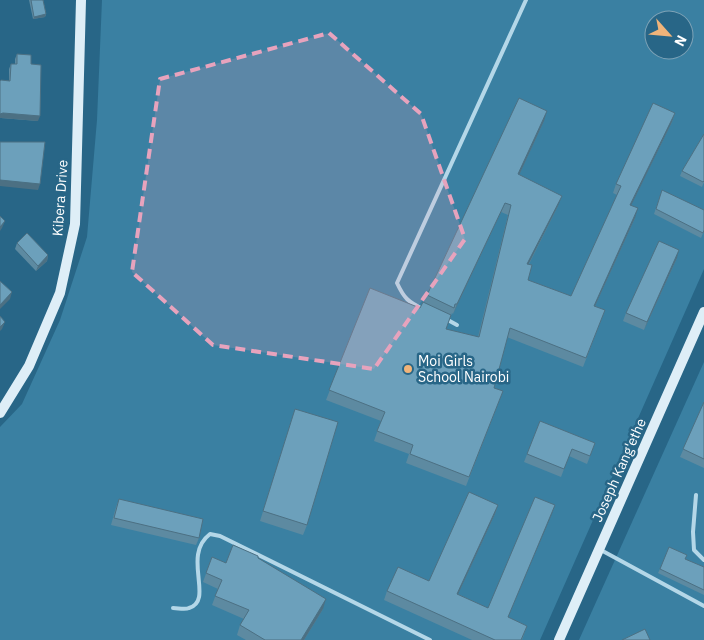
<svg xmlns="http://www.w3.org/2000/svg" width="704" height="640" font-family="'IBM Plex Sans',sans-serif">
	<rect width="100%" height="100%" fill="#286687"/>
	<!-- green -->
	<g fill="#3a80a2" fill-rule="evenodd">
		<path d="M102 0H704V269L540 640H0V427L22 404 60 320 87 237 97 120ZM654 20H684V50H654Z"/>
		<polygon points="704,362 704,640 579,640"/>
	</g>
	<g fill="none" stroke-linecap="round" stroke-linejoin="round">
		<!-- lane -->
		<g stroke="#b4d7e8" stroke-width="4">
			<path d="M423 309C408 302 404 298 397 283L526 0"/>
			<polyline points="446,319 457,325"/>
			<polyline points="696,495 693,532 694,550 704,560"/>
			<polyline points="599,549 704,606"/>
			<path d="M173 608C178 608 185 610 189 608 215 600 181 556 210 534L220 536 430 640"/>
		</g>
		<!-- secondary -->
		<g stroke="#deeef7" stroke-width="10">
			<polyline points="0,413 29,366 60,293 75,224 81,0"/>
			<polyline points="559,640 704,312"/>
		</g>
	</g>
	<!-- wall -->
	<g fill="#5d8aa1" fill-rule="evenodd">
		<polygon points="29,0 43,0 46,14 45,17 33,19"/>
		<polygon points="17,54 31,64 38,121 1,118 0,118 0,81 9,81 9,69 11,64 15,64 15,59"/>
		<path d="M675 113 672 122 631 205 635 218 595 306 605 310 583 367 507 337 494 388 503 391 466 486 406 463 409 454 374 441 381 421 326 400 370 288 420 308 424 302 427 295 544 121 519 175 558 206 529 264 528 280 571 296 617 195 613 193 616 184ZM501 212 508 215 478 337 446 329 452 313 453 314Z"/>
		<polygon points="704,134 704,182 702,187 680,176 682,171"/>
		<polygon points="662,190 704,231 701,238 654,214"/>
		<polygon points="17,243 48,255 47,261 36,271 15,249"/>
		<polygon points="677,258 644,330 623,321 626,313"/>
		<polygon points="704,402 704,468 680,457"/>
		<polygon points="295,409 307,525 303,535 260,521"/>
		<polygon points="540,421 595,443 587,464 569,456 561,477 524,462"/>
		<polygon points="119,499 199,538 196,545 111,525 116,507"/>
		<polygon points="498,505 495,514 458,594 488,608 555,505 508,617 527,626 522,640 472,640 384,600 387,591 429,581"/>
		<polygon points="212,557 226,563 258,558 323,609 304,640 246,640 237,635 240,625 244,619 212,605 218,589 203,582"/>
		<polygon points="685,559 704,567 704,595 658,573 660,569"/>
	</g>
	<!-- shaded-wall -->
	<g fill="#4c7083">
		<polygon points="46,14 45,17 33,19 34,17"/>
		<polygon points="547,111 544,121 515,184 518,174"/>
		<polygon points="3,113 40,116 38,121 1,118 0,118 0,114"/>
		<polygon points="675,113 672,122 627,214 630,205"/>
		<polygon points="0,180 40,184 38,190 0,186"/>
		<polygon points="562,196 558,206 524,273 527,264"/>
		<polygon points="505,203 501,212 453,314 457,304"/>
		<polygon points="638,208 635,218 591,315 594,306"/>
		<polygon points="5,221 2,228 0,231 0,227"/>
		<polygon points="679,250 677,258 644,330 647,322"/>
		<polygon points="48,255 47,261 36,271 38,266"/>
		<polygon points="12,292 10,299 0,309 0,305"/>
		<polygon points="5,322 2,329 0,331 0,327"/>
		<polygon points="498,505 495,514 454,603 457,594"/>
		<polygon points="555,505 552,514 504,626 508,617"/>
		<polygon points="326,599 323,609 304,640 301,640"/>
	</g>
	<!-- building -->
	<g fill="#6ca0bb" stroke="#4c7083">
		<polygon points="31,0 43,0 46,14 34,17"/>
		<polygon points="17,54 31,55 31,64 41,65 40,116 3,113 0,114 0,81 1,80 10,81 11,64 17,64"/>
		<polygon points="519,98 547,111 518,174 562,196 527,264 532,265 528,280 571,296 621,186 616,184 653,103 675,113 630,205 638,208 594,306 605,310 586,358 510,328 494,388 503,391 469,477 410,454 413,445 377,431 385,412 329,390 370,288 420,308 423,302 451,315 446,329 479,337 511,205 505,203 457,304 455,304 454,308 427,295"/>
		<polygon points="704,134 704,181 703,182 682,171"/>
		<polygon points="0,142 45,142 40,184 0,180"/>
		<polygon points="662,190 704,210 704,230 703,233 656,209"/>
		<polygon points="0,216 5,221 0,227"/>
		<polygon points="27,233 48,255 38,266 17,243"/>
		<polygon points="659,241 679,250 647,322 626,313"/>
		<polygon points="0,281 12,292 0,305"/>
		<polygon points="0,316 5,322 0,327"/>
		<polygon points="704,402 704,459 683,449"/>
		<polygon points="295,409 338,422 307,525 263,511"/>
		<polygon points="540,421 595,443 590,456 572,449 564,469 527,454"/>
		<polygon points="469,492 498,505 457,594 488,608 535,497 555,505 508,617 527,626 521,640 495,640 387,591 398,567 429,581"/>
		<polygon points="119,499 203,519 199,538 114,518"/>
		<polygon points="233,545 258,556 258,558 326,599 301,640 265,640 240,625 249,610 215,596 222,580 206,573 212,557 226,563"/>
		<polygon points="669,547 687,555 685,559 704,567 704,590 660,569"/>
		<polygon points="645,629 650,640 622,640"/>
	</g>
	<!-- marked area -->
	<path fill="#e7a3bd" fill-opacity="0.2" stroke="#e7a3bd" stroke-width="4" stroke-dasharray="10 6" stroke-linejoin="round" d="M329 33 421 114 465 239 374 369 213 345 132 272 160 79Z"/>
	<!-- markers -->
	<circle fill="#f0b47a" stroke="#286687" stroke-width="2" cx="408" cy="369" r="5"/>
	<g text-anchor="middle" stroke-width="5" stroke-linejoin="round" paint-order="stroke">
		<!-- street labels -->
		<g font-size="14" fill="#fff" stroke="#286687">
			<text transform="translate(60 198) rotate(-86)" y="5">Kibera Drive</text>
			<text transform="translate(619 470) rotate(-66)" y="5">Joseph Kang'ethe</text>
		</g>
		<!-- poi labels -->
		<g font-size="14" fill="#fff" stroke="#286687" text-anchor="start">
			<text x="418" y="366">Moi Girls<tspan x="418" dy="16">School Nairobi</tspan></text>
		</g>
	</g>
	<!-- north arrow -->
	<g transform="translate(669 35) rotate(117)"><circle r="24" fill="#286687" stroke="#7ea3b7"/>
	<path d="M0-4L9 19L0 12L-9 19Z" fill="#f0b47a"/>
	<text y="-8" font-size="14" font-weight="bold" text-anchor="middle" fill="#ffffff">N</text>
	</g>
</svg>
